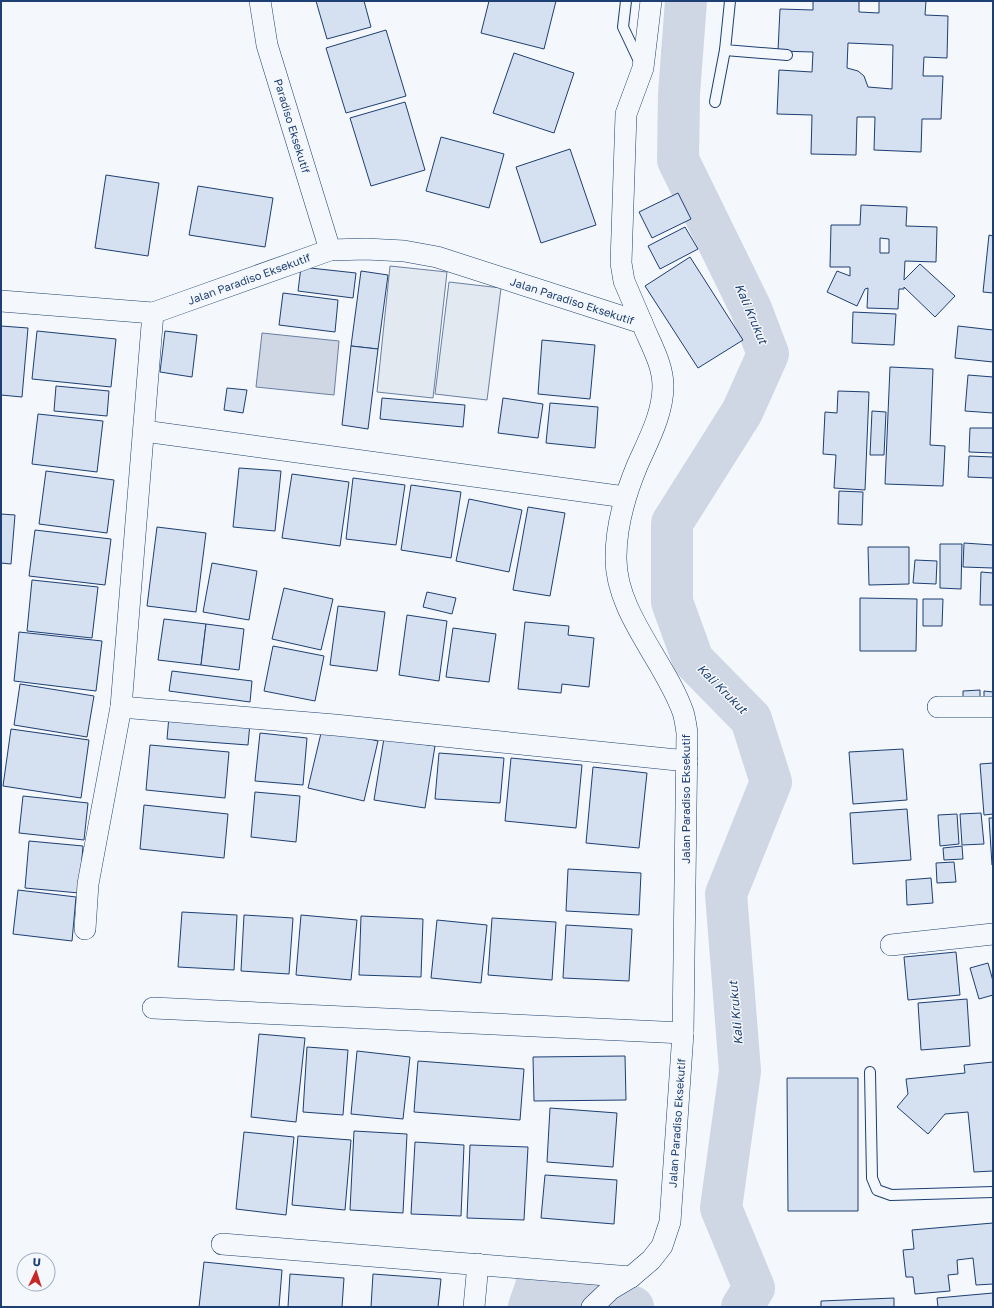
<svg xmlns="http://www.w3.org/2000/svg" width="994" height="1308" font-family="'Golos Text',sans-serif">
	<rect width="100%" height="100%" fill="#f4f7fb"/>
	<!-- green -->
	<g fill="#e3e9f0" stroke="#687fa3">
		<polygon points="390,266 447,272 433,398 377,392"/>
		<polygon points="449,282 501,288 487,400 435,394"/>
	</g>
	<!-- water -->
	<polygon fill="#cfd7e4" stroke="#687fa3" points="262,333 339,341 334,395 256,387"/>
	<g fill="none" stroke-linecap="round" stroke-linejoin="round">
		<!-- river -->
		<g stroke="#cfd7e4" stroke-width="42">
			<polyline points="686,1 679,94 678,160 751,309 768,354 742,412 672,523 672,602 693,660 751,719 771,782 726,894 740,1071 721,1208 754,1288 742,1307"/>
			<polyline points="529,1307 537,1284 633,1307"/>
		</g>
	</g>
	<!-- building -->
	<g fill="#d5e0f0" stroke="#1d3f73" fill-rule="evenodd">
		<polygon points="316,1 364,1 371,27 327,39"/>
		<polygon points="489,1 556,1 544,49 481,33"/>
		<path d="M813 1H859V12L879 13V1H926L925 15 948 16 947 58 924 57 923 76H943L941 119H922L921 152 874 150 875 117H857L856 155 811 154 812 115 777 114 779 70 812 72 813 52 778 51 780 9 813 10ZM848 43 893 45 892 89 868 87 864 76 858 71 847 68Z"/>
		<polygon points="386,30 406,96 346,113 326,48"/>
		<polygon points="514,53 574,73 554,133 493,113"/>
		<polygon points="405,102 425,170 371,186 350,118"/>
		<polygon points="441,137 504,154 489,208 426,191"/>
		<polygon points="570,149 596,225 541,243 516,167"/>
		<polygon points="106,175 159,183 148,256 95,248"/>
		<polygon points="198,186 273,198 265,247 189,235"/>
		<polygon points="678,193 691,219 652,238 639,212"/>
		<path d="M861 205 907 207 906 226 937 227 936 262 905 261 904 280 920 264 955 296 935 317 904 287V289H899L898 309 867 308 868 288 865 289 857 306 827 292 837 271 850 276V267H830L831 225H860ZM880 238 889 239V253H880Z"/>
		<polygon points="685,227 698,249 660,269 648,246"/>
		<polygon points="989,235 993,236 993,293 983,292"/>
		<polygon points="690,257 743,340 698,368 645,286"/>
		<polygon points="301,267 356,273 353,298 298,291"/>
		<polygon points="361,271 388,275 378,349 351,346"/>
		<polygon points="283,293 338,300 335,332 279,325"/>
		<polygon points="853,312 896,314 894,345 852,343"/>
		<polygon points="1,326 28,328 22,397 1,395"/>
		<polygon points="958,326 993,330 993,362 955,358"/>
		<polygon points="37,331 116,339 111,387 32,379"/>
		<polygon points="165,331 197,335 192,377 160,372"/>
		<polygon points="542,340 595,345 590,399 538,394"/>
		<polygon points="351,346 378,349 368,429 342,425"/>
		<polygon points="890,367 933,369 930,445 945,446 943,486 885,484"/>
		<polygon points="968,375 993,377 993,413 965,411"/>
		<polygon points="56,386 109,391 107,416 54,411"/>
		<polygon points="227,388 247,390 243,413 224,410"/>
		<polygon points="838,391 869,392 865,490 834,488 836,455 823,454 825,412 837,413"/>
		<polygon points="382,398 465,405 463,427 380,419"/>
		<polygon points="503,398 543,404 538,438 498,433"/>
		<polygon points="550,403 598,407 595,448 546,443"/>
		<polygon points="872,411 886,412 884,455 870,455"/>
		<polygon points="38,414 103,421 97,472 32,464"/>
		<polygon points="970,428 993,428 993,453 969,452"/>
		<polygon points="969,456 993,457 993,478 968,477"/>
		<polygon points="239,468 281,471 275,531 233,527"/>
		<polygon points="46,471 114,480 107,533 39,524"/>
		<polygon points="292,474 349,482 340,546 282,538"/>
		<polygon points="353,478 405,485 396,545 346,539"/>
		<polygon points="411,485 461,492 451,558 401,550"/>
		<polygon points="839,491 863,492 862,525 838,524"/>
		<polygon points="469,499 522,510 509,572 456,561"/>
		<polygon points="528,507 565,513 550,596 513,590"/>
		<polygon points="1,514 15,515 11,564 1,563"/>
		<polygon points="157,527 206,533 196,612 147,606"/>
		<polygon points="35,530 111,539 105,585 29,576"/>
		<polygon points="964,543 993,545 993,568 963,567"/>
		<polygon points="940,544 962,544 961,589 940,588"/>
		<polygon points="868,547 909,547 909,584 869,585"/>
		<polygon points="915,560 937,561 936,584 913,583"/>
		<polygon points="212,563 257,571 249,620 203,612"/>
		<polygon points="981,572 993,573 993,605 980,605"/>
		<polygon points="32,580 98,587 92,638 27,631"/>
		<polygon points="284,588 333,599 321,650 272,639"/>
		<polygon points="427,592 456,598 452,614 423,607"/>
		<polygon points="860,598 917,599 916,651 860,651"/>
		<polygon points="923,599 943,599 942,626 923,626"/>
		<polygon points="338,606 385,612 377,671 330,665"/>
		<polygon points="407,615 447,621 439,681 399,675"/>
		<polygon points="164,619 206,624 201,665 158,660"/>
		<polygon points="525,622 569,626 568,635 594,638 589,687 562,684 561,693 518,689"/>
		<polygon points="206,624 244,629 239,670 201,665"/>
		<polygon points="453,628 496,634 489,682 446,677"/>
		<polygon points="19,632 102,641 96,691 14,681"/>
		<polygon points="273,646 324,656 315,701 264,691"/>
		<polygon points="172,671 252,681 250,702 169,691"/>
		<polygon points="20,684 94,696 87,737 14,725"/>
		<polygon points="980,690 980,706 963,706 963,691"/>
		<polygon points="984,691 993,692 993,705 984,704"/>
		<polygon points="169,716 250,723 248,745 167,739"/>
		<polygon points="11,729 89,740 81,798 3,786"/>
		<polygon points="322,729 378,741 364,801 308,788"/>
		<polygon points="260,733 307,738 303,785 255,781"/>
		<polygon points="384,738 435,746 425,808 374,800"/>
		<polygon points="150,745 229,752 225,798 146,790"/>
		<polygon points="903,749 907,800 853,804 849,752"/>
		<polygon points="439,753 504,758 500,803 435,799"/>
		<polygon points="511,758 582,765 576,828 505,821"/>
		<polygon points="993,763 993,814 984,815 980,764"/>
		<polygon points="593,767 647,773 639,848 586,843"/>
		<polygon points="255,792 300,796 296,842 251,837"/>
		<polygon points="23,796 88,803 84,840 19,833"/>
		<polygon points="144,805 228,814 224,858 140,849"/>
		<polygon points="907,809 911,860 853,864 850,813"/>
		<polygon points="981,813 984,844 962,845 960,814"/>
		<polygon points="957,814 959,844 940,846 938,815"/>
		<polygon points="989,818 993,818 993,865 992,865"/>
		<polygon points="29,841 83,846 79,893 25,888"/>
		<polygon points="962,846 963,859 944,860 943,848"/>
		<polygon points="954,862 956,882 937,883 936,863"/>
		<polygon points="568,869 641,873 639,915 566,911"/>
		<polygon points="931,878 933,903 907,905 906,880"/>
		<polygon points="18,890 76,897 72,941 13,934"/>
		<polygon points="182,912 237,915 234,970 178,967"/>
		<polygon points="244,915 293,918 289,974 241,971"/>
		<polygon points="301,915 357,920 351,980 296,975"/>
		<polygon points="361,916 423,919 421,977 359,975"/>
		<polygon points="492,918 556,922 552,980 488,975"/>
		<polygon points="437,920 487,925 481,983 431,978"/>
		<polygon points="566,925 632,929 629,981 563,978"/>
		<polygon points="956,952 960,995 908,1000 904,957"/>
		<polygon points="988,963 993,981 993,995 979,999 970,968"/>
		<polygon points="967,999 970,1046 921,1050 918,1003"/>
		<polygon points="259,1034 305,1038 296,1122 251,1117"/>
		<polygon points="307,1047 348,1050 343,1115 303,1112"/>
		<polygon points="357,1051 410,1057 403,1119 351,1114"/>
		<polygon points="625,1056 626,1100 534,1101 533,1057"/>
		<polygon points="418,1061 524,1069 520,1120 414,1112"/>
		<polygon points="993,1062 993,1171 974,1172 968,1112 945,1114 928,1134 897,1107 908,1094 906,1079 965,1073 964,1065"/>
		<polygon points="787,1078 858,1078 858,1211 788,1211"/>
		<polygon points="550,1108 617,1113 613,1167 547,1162"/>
		<polygon points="354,1131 407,1134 403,1213 350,1210"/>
		<polygon points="244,1132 294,1137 286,1215 236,1209"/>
		<polygon points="298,1136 351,1140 345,1210 292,1205"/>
		<polygon points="415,1142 464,1145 461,1216 411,1214"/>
		<polygon points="470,1145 528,1147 524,1220 467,1218"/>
		<polygon points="545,1175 617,1180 614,1224 541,1218"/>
		<polygon points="993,1223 993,1284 976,1285 973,1258 957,1260 958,1274 948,1275 950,1291 915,1294 913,1277 906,1277 903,1250 914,1249 912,1230"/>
		<polygon points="204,1262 282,1270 279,1307 199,1307"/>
		<polygon points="290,1274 344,1278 342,1307 288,1307"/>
		<polygon points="373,1274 441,1279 438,1307 371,1307"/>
		<polygon points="993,1293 993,1307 938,1307 937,1298"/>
		<polygon points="894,1298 894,1307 821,1307 821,1301"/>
	</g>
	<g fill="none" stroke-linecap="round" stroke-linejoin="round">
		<defs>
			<g id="lane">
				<polyline points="626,1 623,27 640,63"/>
				<polyline points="730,1 725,50 787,55"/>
				<polyline points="715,102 725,50"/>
				<polyline points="870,1072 872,1178 877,1190 891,1195 993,1192"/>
			</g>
			<g id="street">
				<polyline points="260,1 267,45 330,250"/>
				<path d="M1 301 153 313 330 250 366 249 404 251 437 257 642 323C650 343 663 364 663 386 663 414 648 441 637 466 625 495 616 526 616 557 615 612 665 661 683 712 685 718 686 726 687 733L683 1033 670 1222 662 1246 651 1260 631 1277 611 1289 592 1307"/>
				<polyline points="642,323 624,281 621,263 626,114 643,68 651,1"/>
				<polyline points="144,431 625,497"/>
				<polyline points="121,707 335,725 687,761"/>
				<polyline points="938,707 993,707"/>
				<polyline points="85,929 88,884 121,707 153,313"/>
				<polyline points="891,945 993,934"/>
				<polyline points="153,1008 683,1033"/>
				<polyline points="222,1244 631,1277"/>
				<polyline points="474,1307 478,1264"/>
			</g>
		</defs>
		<!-- lane casing -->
		<use href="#lane" stroke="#1d3f73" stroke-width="12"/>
		<!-- street casing -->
		<use href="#street" stroke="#1d3f73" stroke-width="22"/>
		<!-- lane -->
		<use href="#lane" stroke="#f4f7fb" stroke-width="10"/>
		<!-- street -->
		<use href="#street" stroke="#f4f7fb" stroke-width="21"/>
	</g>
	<g text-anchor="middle" stroke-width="3" stroke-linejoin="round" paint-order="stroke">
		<!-- street labels -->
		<g font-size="11" fill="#1d3f73" stroke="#f4f7fb">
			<text transform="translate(292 126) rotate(73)" y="4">Paradiso Eksekutif</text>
			<text transform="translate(249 279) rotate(-20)" y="4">Jalan Paradiso Eksekutif</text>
			<text transform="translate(572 301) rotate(18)" y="4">Jalan Paradiso Eksekutif</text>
			<text transform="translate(686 799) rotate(-90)" y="4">Jalan Paradiso Eksekutif</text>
			<text transform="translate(677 1123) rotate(-86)" y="4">Jalan Paradiso Eksekutif</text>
		</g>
		<!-- water labels -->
		<g font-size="12" font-style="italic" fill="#1d3f73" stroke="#f4f7fb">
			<text transform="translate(751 314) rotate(67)" y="4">Kali Krukut</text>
			<text transform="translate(722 689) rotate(45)" y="4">Kali Krukut</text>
			<text transform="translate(736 1013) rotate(-95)" y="4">Kali Krukut</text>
		</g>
	</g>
	<!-- border -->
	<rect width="994" height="1308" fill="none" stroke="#1d3f73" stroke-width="4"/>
	<!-- north arrow -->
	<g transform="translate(36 1272) rotate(4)"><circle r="19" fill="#f4f7fb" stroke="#9eadc5"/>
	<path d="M0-3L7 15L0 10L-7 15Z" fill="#c62828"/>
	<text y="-6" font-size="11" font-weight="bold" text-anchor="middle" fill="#1d3f73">U</text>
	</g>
</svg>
